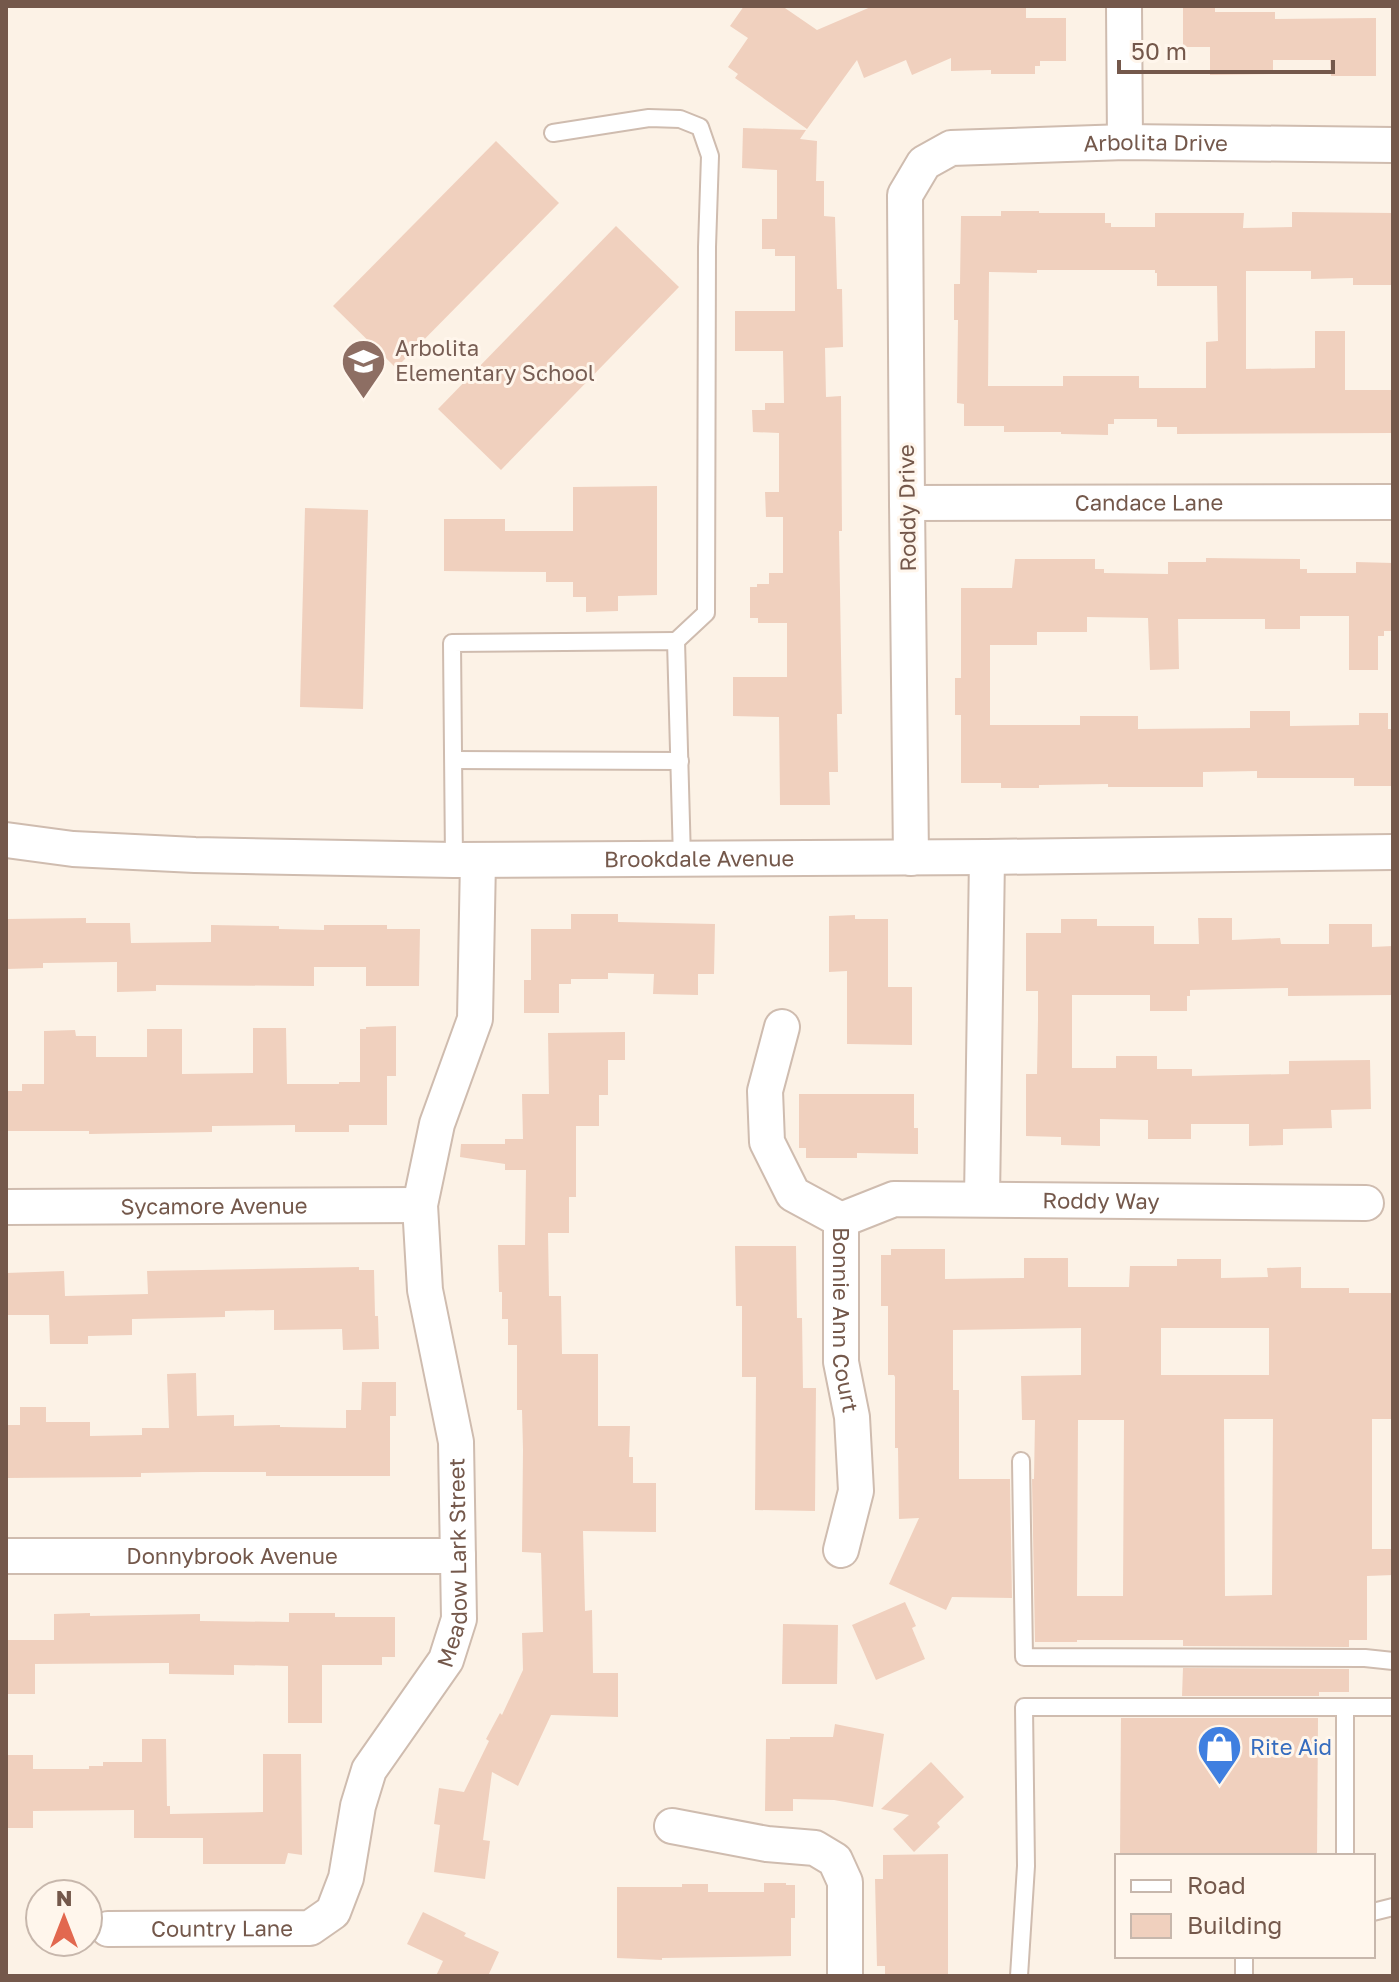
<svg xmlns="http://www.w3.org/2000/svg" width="1399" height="1982" font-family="'Golos Text',sans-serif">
	<rect width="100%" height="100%" fill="#fcf2e6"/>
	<!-- building -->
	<g fill="#f0d0be" fill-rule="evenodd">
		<polygon points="744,6 782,6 817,30 873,6 1026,6 1026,18 1066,18 1066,61 1040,61 1040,66 1035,66 1035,74 991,74 991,70 951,71 951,58 912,75 906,60 864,78 857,60 807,129 735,78 738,74 728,67 748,38 730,26"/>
		<polygon points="1183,6 1215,6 1215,12 1275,12 1275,19 1376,18 1376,76 1331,76 1330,60 1273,60 1273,74 1210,75 1210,47 1183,47"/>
		<polygon points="743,128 806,130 800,139 817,141 816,181 824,181 824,216 835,217 837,289 842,289 843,347 825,348 826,397 841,396 842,531 839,531 842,714 837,714 838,772 829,772 830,805 780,805 779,717 733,716 733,677 787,677 787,623 758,623 758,618 750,618 750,587 757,587 757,584 769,584 769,573 783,573 783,517 766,517 765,492 779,492 779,433 753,432 752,410 765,410 765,403 784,403 783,351 735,351 735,311 795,311 795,256 775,256 775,249 762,249 762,219 777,219 777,170 742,168"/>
		<polygon points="496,141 559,203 396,368 333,306"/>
		<path d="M1001 211H1039V213H1105V223H1111V227H1155V213H1244L1243 228 1292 227V212L1393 213V285H1353V278L1311 279V271H1246V369L1315 368V331H1345V390H1393V433L1177 434V427H1157V419H1114V424H1108V435L1061 434V432H1004V426H964V404L957 403 958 320H954V284H960L961 216H1001ZM1037 270H1155V273H1157V286H1217L1218 341 1206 342V388H1139V376H1063V386H988L989 272 1037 273Z"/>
		<polygon points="616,226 679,287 501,470 438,409"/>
		<polygon points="657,486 657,595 618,596 618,611 586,612 586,597 573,597 573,582 546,582 546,572 444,571 444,519 505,519 505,531 573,531 573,487"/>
		<polygon points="305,508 368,510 363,709 300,707"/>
		<polygon points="1206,558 1300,559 1300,569 1307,569 1307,573 1356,573 1356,562 1393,563 1393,631 1384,631 1384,636 1378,636 1378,670 1349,670 1349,616 1300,616 1300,629 1265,629 1265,619 1178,619 1179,669 1150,670 1148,618 1087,617 1087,632 1037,632 1037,645 990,645 990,725 1080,725 1080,716 1138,716 1138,729 1250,728 1250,711 1290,711 1290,726 1359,725 1359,713 1388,713 1388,729 1393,729 1393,786 1354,786 1354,778 1257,778 1257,771 1203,772 1203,787 1108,787 1108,784 1039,785 1039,788 1001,788 1001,783 961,783 961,715 955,715 955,678 961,678 961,588 1012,588 1015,559 1095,559 1095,569 1104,569 1104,573 1168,574 1168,562 1206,562"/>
		<polygon points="571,914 618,914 618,922 715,924 714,974 698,974 698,995 653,994 654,974 608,973 608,979 571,979 571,984 559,984 559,1013 524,1013 524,980 531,980 531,929 571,929"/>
		<polygon points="855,915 855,919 888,919 888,987 912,987 912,1045 847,1044 847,971 829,972 829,916"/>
		<polygon points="86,918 86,923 130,923 131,943 211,942 211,925 279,926 279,929 324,930 324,925 387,925 387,929 420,929 419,986 366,986 366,967 314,967 314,986 156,985 156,991 117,992 117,962 43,963 43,968 6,969 6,919"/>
		<polygon points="1198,918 1232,918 1232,940 1280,938 1281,944 1329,944 1329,924 1372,924 1372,947 1393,946 1393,995 1288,996 1288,988 1190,990 1190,996 1187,996 1187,1011 1150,1011 1150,995 1072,995 1072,1068 1116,1068 1116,1056 1157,1056 1157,1069 1192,1069 1192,1076 1289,1074 1289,1061 1370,1060 1371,1109 1331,1110 1332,1128 1283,1129 1283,1145 1249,1146 1249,1124 1191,1124 1191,1139 1148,1139 1148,1120 1100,1119 1100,1146 1061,1145 1061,1137 1026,1136 1026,1074 1037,1074 1038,1020 1038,991 1026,991 1026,933 1061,933 1061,919 1097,919 1097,926 1154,926 1154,944 1199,944"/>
		<polygon points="396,1026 396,1076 387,1076 387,1125 349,1125 349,1132 295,1132 295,1125 212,1126 212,1132 89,1134 89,1131 6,1131 6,1091 22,1091 22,1084 44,1084 44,1031 75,1030 76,1036 96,1036 96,1057 147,1057 147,1029 182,1029 182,1074 253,1073 253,1028 286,1028 287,1084 339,1084 339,1082 360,1082 360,1029 366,1029 366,1027"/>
		<polygon points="625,1032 625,1060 608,1060 608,1095 599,1095 599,1126 576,1126 576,1197 569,1197 569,1233 548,1233 549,1296 561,1296 562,1354 598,1354 598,1426 630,1426 629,1457 633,1457 633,1483 656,1483 656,1532 583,1531 585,1611 592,1610 593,1673 618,1673 618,1717 551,1715 518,1786 492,1772 483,1840 490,1841 485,1879 434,1872 440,1825 434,1824 439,1788 464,1792 489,1741 486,1739 500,1713 502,1715 523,1670 522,1633 543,1632 541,1553 522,1552 523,1450 522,1410 517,1410 517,1345 508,1345 508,1319 502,1319 502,1292 499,1292 498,1245 525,1245 526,1170 505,1170 505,1164 460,1157 461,1144 505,1144 505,1139 523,1139 522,1094 549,1094 548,1033"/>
		<polygon points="799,1094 914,1094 914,1128 918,1128 918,1154 857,1153 857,1158 806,1158 806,1148 799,1148"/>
		<polygon points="735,1246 796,1246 797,1318 802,1318 803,1388 816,1388 815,1511 755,1510 756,1377 742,1377 742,1306 736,1306"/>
		<path d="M891 1249H945V1279L1024 1278V1258H1068V1287H1129L1130 1266H1177V1259H1221V1278L1268 1277 1267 1268 1301 1267V1288H1349V1293H1393V1419H1372V1549H1393V1575L1367 1576V1640H1349V1647L1183 1646V1640H1077V1642H1035L1032 1479H1034L1035 1420H1022L1021 1376 1081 1375V1328L953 1330V1390H959V1479H1010L1012 1598 952 1597 946 1610 889 1584 919 1518 899 1519 898 1448H895V1377L894 1375H888V1306H881V1255H891ZM1161 1328H1269V1375H1161ZM1224 1419H1273L1272 1595 1225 1596ZM1078 1420H1124L1123 1596H1077Z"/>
		<polygon points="359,1267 359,1270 374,1270 375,1316 378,1316 379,1349 343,1350 342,1329 274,1330 274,1310 225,1311 225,1317 132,1319 132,1335 88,1336 88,1344 50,1344 49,1315 6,1315 6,1273 64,1271 65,1296 148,1294 147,1271"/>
		<polygon points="196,1373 197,1416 234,1415 234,1426 280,1425 280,1427 346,1428 346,1410 361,1410 362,1382 396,1382 396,1416 390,1416 390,1476 266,1476 266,1472 203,1472 141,1473 141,1477 6,1478 6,1425 20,1425 20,1407 46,1407 46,1422 90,1422 90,1436 142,1435 142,1428 169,1428 167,1374"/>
		<polygon points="905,1602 916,1626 912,1628 925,1659 876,1680 852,1625"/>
		<polygon points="90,1613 90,1616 200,1614 200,1621 289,1622 289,1613 335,1613 335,1617 395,1617 395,1657 382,1657 382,1665 322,1665 322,1723 288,1723 288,1666 234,1665 234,1675 169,1674 169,1663 35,1664 35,1694 6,1694 6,1640 54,1640 54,1614"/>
		<polygon points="783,1624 838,1625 837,1684 782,1684"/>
		<polygon points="1183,1668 1349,1669 1349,1692 1319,1692 1319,1696 1182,1696"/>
		<polygon points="1121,1718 1318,1718 1317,1856 1120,1856"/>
		<polygon points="835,1724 884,1734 873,1807 834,1800 793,1799 793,1811 765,1811 766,1739 790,1739 790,1737 833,1737"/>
		<polygon points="142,1739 166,1739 167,1806 170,1806 170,1814 263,1812 263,1754 301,1754 302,1855 288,1853 285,1864 203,1864 203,1838 134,1838 134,1810 33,1811 33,1828 6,1828 6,1755 33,1755 33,1769 89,1769 89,1766 103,1766 103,1762 142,1762"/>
		<polygon points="931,1762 964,1797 937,1823 940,1827 914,1852 893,1829 909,1815 881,1809"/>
		<polygon points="948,1854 948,1976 885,1976 885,1966 877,1966 875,1879 883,1879 883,1855"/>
		<polygon points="764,1883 786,1883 786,1885 795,1885 795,1918 791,1918 791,1956 662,1958 662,1960 617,1958 617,1887 682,1887 682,1884 708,1884 708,1892 764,1892"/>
		<polygon points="423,1912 466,1933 464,1936 499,1952 488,1976 436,1976 443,1961 407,1944"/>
	</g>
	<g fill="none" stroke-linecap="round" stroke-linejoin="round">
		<defs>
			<g id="lane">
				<polyline points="553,133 649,118 680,119 700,127 710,156 707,247 706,613 676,641"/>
				<polyline points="454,760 680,761"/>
				<polyline points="454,860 452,643 676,641 682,859"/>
				<polyline points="1021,1461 1024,1657 1365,1658 1393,1661"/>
				<polyline points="1345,1708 1345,1856"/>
				<polyline points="1373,1912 1393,1907"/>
				<polyline points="1244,1956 1244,1976"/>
				<polyline points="1019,1976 1026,1866 1024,1707 1393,1707"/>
			</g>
			<g id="street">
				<polyline points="1124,6 1125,142"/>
				<path id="s1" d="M907 503 1393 502"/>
				<path id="s2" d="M6 840 73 849 195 855 454 860 987 857 1393 852"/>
				<path id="s3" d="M911 858 907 503 905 195 924 163 951 148 1125 142 1393 145"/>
				<path id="s4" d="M782 1027 765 1091 767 1142 793 1194 841 1220V1362L852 1417 856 1491 841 1550"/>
				<polyline points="982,1199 987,857"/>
				<path id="s5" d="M6 1207 420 1205"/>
				<path id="s6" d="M841 1220 894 1199 1366 1203"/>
				<path id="s7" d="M6 1556H458"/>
				<polyline points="672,1826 767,1844 815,1848 835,1860 845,1882 845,1976"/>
				<path id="s8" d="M108 1929 310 1928 333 1912 346 1878 358 1806 369 1770 446 1660 459 1619 456 1442 425 1290 420 1205 437 1124 475 1019 478 860"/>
			</g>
		</defs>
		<!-- lane casing -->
		<use href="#lane" stroke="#cfbcaf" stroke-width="20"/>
		<!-- street casing -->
		<use href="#street" stroke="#cfbcaf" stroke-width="38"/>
		<!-- lane -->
		<use href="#lane" stroke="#fff" stroke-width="16"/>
		<!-- street -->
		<use href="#street" stroke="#fff" stroke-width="34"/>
	</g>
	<!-- icons -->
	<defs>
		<symbol id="school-pin" viewBox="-11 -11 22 30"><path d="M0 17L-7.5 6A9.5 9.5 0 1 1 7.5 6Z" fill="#8d6e63" stroke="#fff6ec"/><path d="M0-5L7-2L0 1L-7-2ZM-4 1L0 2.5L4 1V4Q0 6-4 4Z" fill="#fff"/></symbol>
		<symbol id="shop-pin" viewBox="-11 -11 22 30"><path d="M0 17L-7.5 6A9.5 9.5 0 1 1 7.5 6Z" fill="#3f7fe0" stroke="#fff6ec"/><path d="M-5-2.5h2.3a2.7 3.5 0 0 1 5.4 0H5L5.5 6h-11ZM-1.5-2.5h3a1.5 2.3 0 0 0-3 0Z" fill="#fff"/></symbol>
	</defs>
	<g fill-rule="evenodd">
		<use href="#school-pin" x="338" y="336" width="51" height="69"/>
		<use href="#shop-pin" x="1194" y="1722" width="51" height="69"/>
	</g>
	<g text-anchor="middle" stroke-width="6" stroke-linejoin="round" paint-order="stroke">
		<!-- street labels -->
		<g font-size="22" fill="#74584b" stroke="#fff6ec">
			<text dy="8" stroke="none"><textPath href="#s3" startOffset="936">Arbolita Drive</textPath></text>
			<text dy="8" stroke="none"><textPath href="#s1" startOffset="242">Candace Lane</textPath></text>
			<text transform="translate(907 508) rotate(-91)" y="8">Roddy Drive</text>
			<text dy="8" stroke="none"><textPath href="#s2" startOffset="694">Brookdale Avenue</textPath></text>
			<text dy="8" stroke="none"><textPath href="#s6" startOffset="264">Roddy Way</textPath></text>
			<text dy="8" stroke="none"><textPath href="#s5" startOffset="208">Sycamore Avenue</textPath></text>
			<text dy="8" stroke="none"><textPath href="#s4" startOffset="330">Bonnie Ann Court</textPath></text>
			<text dy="8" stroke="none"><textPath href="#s7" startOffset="226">Donnybrook Avenue</textPath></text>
			<text dy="8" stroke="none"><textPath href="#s8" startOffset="610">Meadow Lark Street</textPath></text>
			<text dy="8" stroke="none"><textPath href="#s8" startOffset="114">Country Lane</textPath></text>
		</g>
		<!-- education labels -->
		<g font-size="22" fill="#785e54" stroke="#fff6ec" text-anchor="start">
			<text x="395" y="356">Arbolita<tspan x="395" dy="25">Elementary School</tspan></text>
		</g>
		<!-- shop labels -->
		<g font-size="22" fill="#366cbe" stroke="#fff6ec" text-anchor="start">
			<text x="1250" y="1755">Rite Aid</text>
		</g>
	</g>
	<!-- border -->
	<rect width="1399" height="1982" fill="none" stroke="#74584b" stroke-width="16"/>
	<!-- legend -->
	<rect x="1115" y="1854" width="260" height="104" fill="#fff6ec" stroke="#c7b7ac" stroke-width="2"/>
	<rect x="1131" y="1880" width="40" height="12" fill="#ffffff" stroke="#c7b7ac" stroke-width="2"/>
	<text x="1187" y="1894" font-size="24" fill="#74584b">Road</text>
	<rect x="1131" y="1914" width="40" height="24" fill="#f0d0be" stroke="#c7b7ac" stroke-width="2"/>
	<text x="1187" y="1934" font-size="24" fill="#74584b">Building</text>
	<!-- north arrow -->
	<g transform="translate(64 1918)"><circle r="38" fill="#fff6ec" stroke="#c7b7ac" stroke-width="2"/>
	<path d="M0-6L14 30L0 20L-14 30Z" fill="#e2684f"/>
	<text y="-12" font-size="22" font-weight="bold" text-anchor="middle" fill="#74584b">N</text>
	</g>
	<!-- scale -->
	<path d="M1119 60v12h214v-12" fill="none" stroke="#74584b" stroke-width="4"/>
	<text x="1131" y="60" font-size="24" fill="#74584b" stroke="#fff6ec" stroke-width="6" paint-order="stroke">50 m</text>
</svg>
